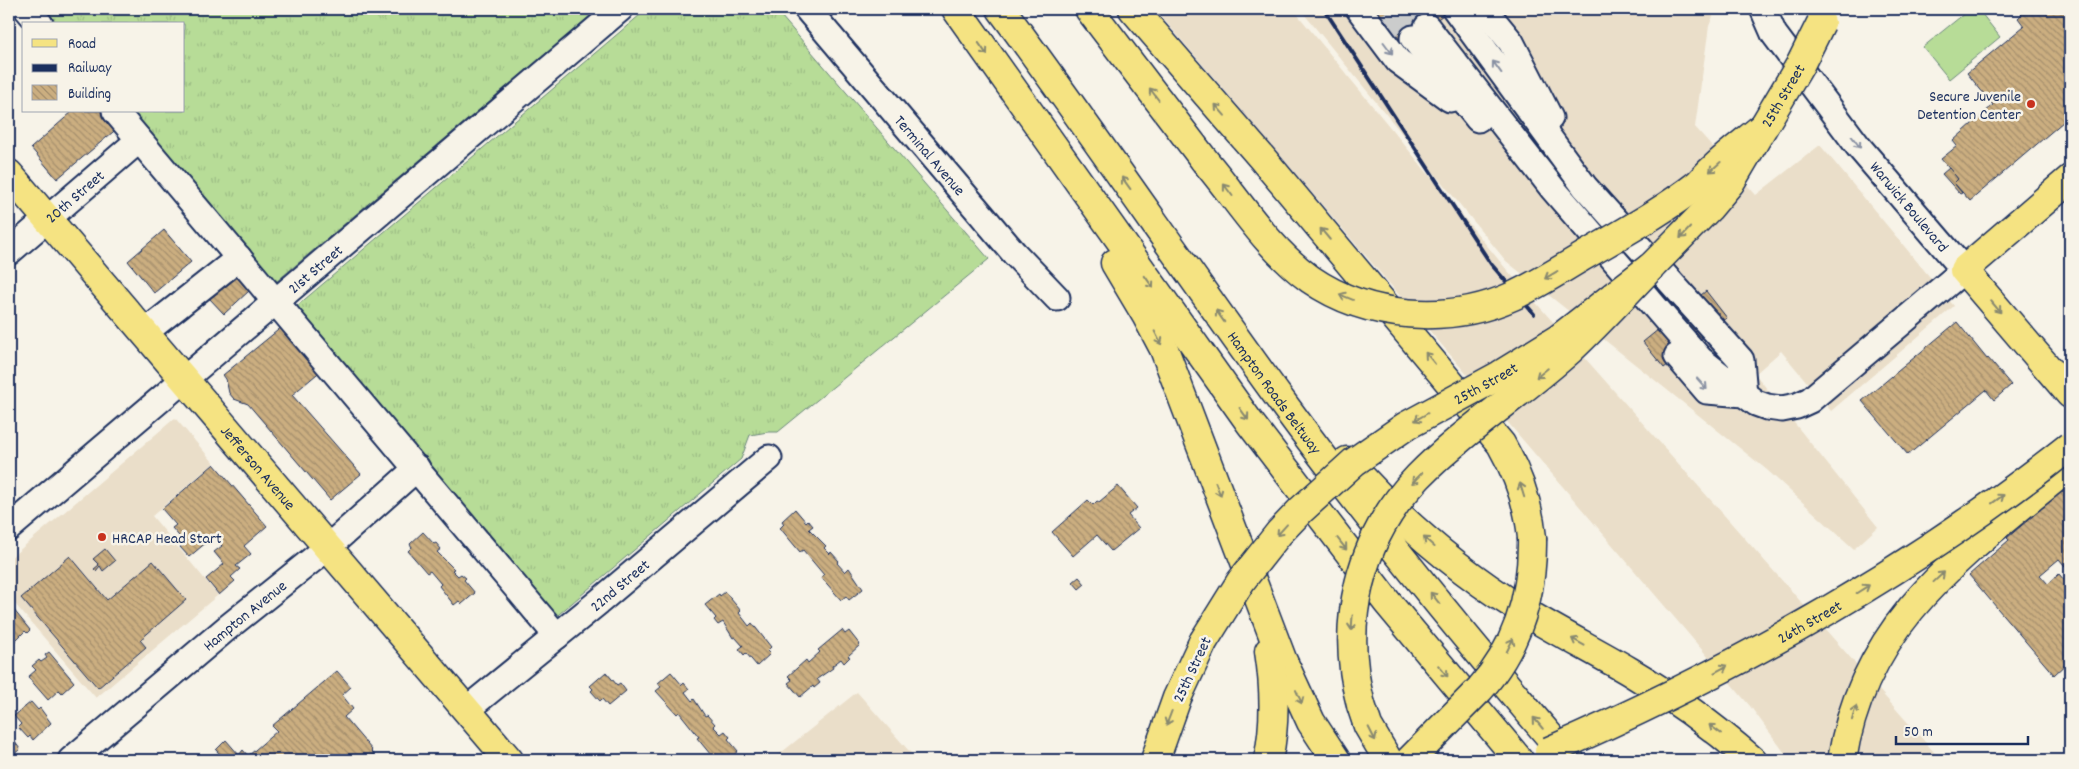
<svg xmlns="http://www.w3.org/2000/svg" width="2079" height="769" font-family="Dekko,sans-serif">
	<defs>
		<pattern id="grass-tufts" width="24" height="20" patternUnits="userSpaceOnUse" patternTransform="scale(1.25)"><rect width="24" height="20" fill="#b7dc97"/><path d="M3 7l-1-3M5 7V3M7 7l1-3M15 17l-1-3M17 17v-4M19 17l1-3" fill="none" stroke="#9dbd85"/></pattern>
		<pattern id="building-back-hatch" width="6" height="6" patternUnits="userSpaceOnUse" patternTransform="scale(1.25)"><rect width="6" height="6" fill="#cbae80"/><path d="M-1 5l2 2M0 0l6 6M5-1l2 2" fill="none" stroke="#a48e6c"/></pattern>
	</defs>
	<rect width="100%" height="100%" fill="#f7f3e8"/>
	<filter id="ink" filterUnits="userSpaceOnUse"><feTurbulence type="fractalNoise" baseFrequency=".02" numOctaves="2"/><feDisplacementMap in="SourceGraphic" scale="10" xChannelSelector="R" yChannelSelector="G"/><feConvolveMatrix kernelMatrix="1 2 1 2 8 2 1 2 1" color-interpolation-filters="sRGB"/></filter>
	<g filter="url(#ink)">
		<!-- built -->
		<g fill="#eadec9">
			<polygon points="1155,9 1293,9 1507,270 1941,760 1790,760 1750,706"/>
			<polygon points="1300,9 1716,9 1709,26 1695,127 1756,195 1820,145 1954,306 1831,411 1781,351 1755,374 1878,527 1854,549 1767,470 1506,261"/>
			<polygon points="175,418 214,463 152,516 218,595 96,698 9,597 9,559"/>
			<polygon points="857,692 917,760 772,760"/>
		</g>
		<!-- grass -->
		<g fill="url(#grass-tufts)" stroke="#69867a">
			<polygon points="31,9 598,9 270,287 119,111 184,111 184,24 44,24"/>
			<polygon points="647,9 775,9 989,259 778,432 768,432 750,435 741,459 552,620 291,311"/>
		</g>
		<!-- pitch -->
		<polygon fill="#b7dc97" stroke="#69867a" points="1970,9 1978,9 2000,37 1949,79 1923,47"/>
		<!-- building -->
		<g fill="url(#building-back-hatch)" stroke="#1b2f5e">
			<polygon points="1360,9 1451,9 1394,52"/>
			<polygon points="2017,9 2070,9 2070,116 1970,201 1954,183 1958,179 1941,159 1957,146 1953,141 1993,105 1967,73 2024,26 2018,18 2022,14"/>
			<polygon points="73,111 106,111 119,127 57,179 31,148"/>
			<polygon points="1949,168 1958,179 1954,183 1962,193 1960,194 1942,174"/>
			<polygon points="164,230 191,262 154,293 128,261"/>
			<polygon points="235,275 249,291 224,314 209,298"/>
			<polygon points="1706,291 1727,318 1664,368 1643,342"/>
			<polygon points="1957,322 1987,359 1988,358 2011,385 1994,400 1986,390 1908,455 1862,401"/>
			<polygon points="283,326 289,333 287,334 296,346 300,342 323,369 292,395 361,474 330,500 248,404 234,399 229,393 226,379 223,375"/>
			<polygon points="214,464 267,526 244,546 251,554 236,566 240,569 231,577 235,581 219,595 206,579 224,564 214,552 222,546 214,536 189,557 180,547 185,543 172,528 176,525 162,509"/>
			<polygon points="2070,484 2070,572 2059,559 2040,575 2048,584 2059,574 2070,587 2070,601 2065,605 2070,611 2070,660 2054,675 1969,575 2009,540 2007,538"/>
			<polygon points="1118,486 1137,508 1128,515 1139,528 1111,551 1097,535 1073,556 1052,532 1088,500 1093,505 1097,501 1099,502"/>
			<polygon points="795,509 806,522 808,520 813,526 809,529 826,546 824,548 830,554 831,552 839,561 837,563 845,572 849,568 863,589 849,600 846,596 841,600 821,577 824,575 803,550 800,552 780,528 784,524 782,521"/>
			<polygon points="423,532 434,544 436,543 441,549 437,552 454,569 452,570 458,576 461,574 466,578 464,580 475,593 462,604 459,601 454,605 439,586 441,584 430,571 427,573 408,551 412,547 410,544"/>
			<polygon points="105,549 115,561 103,571 100,566 96,571 94,569 99,565 93,559"/>
			<polygon points="70,556 107,600 153,561 186,600 140,640 146,647 98,688 21,598"/>
			<polygon points="1079,577 1085,584 1079,589 1073,582"/>
			<polygon points="725,592 741,611 739,613 749,626 752,623 771,647 767,651 770,654 757,666 746,653 744,655 739,649 743,646 735,637 733,638 723,622 718,625 714,620 716,618 705,605 719,594 720,596"/>
			<polygon points="9,604 30,630 27,633 25,631 13,643 10,639 9,641"/>
			<polygon points="842,630 845,634 849,631 860,645 848,656 850,657 844,663 841,659 832,666 833,668 817,679 820,683 814,688 813,686 800,697 788,683 792,680 788,676 806,660 808,663 820,652 818,650"/>
			<polygon points="49,652 74,682 62,693 59,690 48,700 28,677 36,670 32,666 39,660 41,662 47,658 45,655"/>
			<polygon points="337,671 351,687 342,695 353,709 344,717 372,750 371,751 374,754 369,758 366,755 360,760 225,760 216,750 226,740 239,755 243,750 248,756 277,731 272,726"/>
			<polygon points="606,672 617,685 620,683 626,691 608,706 602,699 600,701 591,691 593,689 590,686"/>
			<polygon points="671,672 682,685 684,683 689,689 685,692 692,701 694,699 705,716 707,715 715,724 713,726 721,734 725,731 730,737 728,739 738,751 728,760 715,760 697,738 699,737 679,712 677,714 656,691 661,687 658,683"/>
			<polygon points="31,702 38,710 40,708 51,723 33,740 30,736 28,738 18,727 21,724 14,716"/>
			<polygon points="9,734 20,749 9,759"/>
		</g>
		<g fill="none" stroke-linecap="round" stroke-linejoin="round">
			<!-- minor-tunnel -->
			<g stroke="#cbcccc" stroke-width="25" stroke-dasharray="25 12" stroke-linecap="butt">
				<polyline points="1389,9 1413,38"/>
				<polyline points="1413,9 1427,27"/>
			</g>
			<defs>
				<g id="minor">
					<polyline points="27,9 40,24"/>
					<path id="s1" d="M807 9 1014 253 1057 298"/>
					<polyline points="1359,9 1398,61 1450,99"/>
					<polyline points="1455,9 1585,187 1741,360 1744,394"/>
					<polyline points="1484,9 1511,42 1550,118"/>
					<polyline points="1427,27 1553,189 1700,359 1744,394 1756,403 1767,407 1782,409 1797,406 1810,400 1964,270 1858,146 1774,34 1763,9"/>
					<polyline points="1413,38 1478,119"/>
					<polyline points="115,111 557,636"/>
					<path id="s2" d="M9 252 139 140"/>
					<polyline points="144,333 239,258"/>
					<polyline points="1677,356 1707,391 1744,394"/>
					<path id="s3" d="M9 528 620 9"/>
					<path id="s4" d="M466 710 601 600 769 458"/>
					<path id="s5" d="M71 760 227 628 327 548 417 468"/>
				</g>
				<g id="major">
					<path id="s6" d="M9 174 509 760"/>
					<polyline points="2070,179 1964,270 2070,394"/>
					<polyline points="1155,760 1177,698 1203,642"/>
				</g>
				<g id="highway">
					<polyline points="956,9 1250,423 1387,602 1519,760"/>
					<path id="s7" d="M1001 9C1097 138 1187 272 1282 402 1373 526 1470 644 1570 760"/>
					<polyline points="1089,9 1205,161"/>
					<path d="M1133 9 1262 158 1501 444C1518 474 1529 503 1532 538"/>
					<polyline points="1115,263 1146,315 1164,349 1282,659 1311,722 1336,760"/>
					<path d="M1347 461C1397 518 1456 569 1520 609 1556 631 1593 650 1629 671 1673 697 1714 727 1752 760"/>
					<polyline points="1361,705 1368,726 1388,760"/>
					<path d="M1268 760C1276 723 1275 689 1269 651"/>
					<path d="M1842 760C1864 618 1968 551 2070 466"/>
				</g>
			</defs>
			<!-- minor casing -->
			<use href="#minor" stroke="#1b2f5e" stroke-width="29"/>
			<!-- major casing -->
			<use href="#major" stroke="#1b2f5e" stroke-width="31"/>
			<!-- highway casing -->
			<use href="#highway" stroke="#1b2f5e" stroke-width="31"/>
			<!-- minor -->
			<use href="#minor" stroke="#f7f3e8" stroke-width="25"/>
			<!-- major -->
			<use href="#major" stroke="#f5e382" stroke-width="28"/>
			<!-- highway -->
			<use href="#highway" stroke="#f5e382" stroke-width="28"/>
			<!-- rail -->
			<polyline stroke="#1b2f5e" stroke-width="4" points="1324,9 1491,264 1534,314"/>
			<defs>
				<g id="major-bridge">
					<path id="s8" d="M1203 642 1241 581 1279 533 1301 510 1354 462 1406 426 1500 375 1558 339 1652 266 1709 208 1730 183 1800 65 1821 23"/>
					<path id="s9" d="M1549 751C1733 671 1912 571 2070 446"/>
				</g>
				<g id="highway-bridge">
					<path d="M1205 161C1239 201 1266 247 1310 279 1368 319 1449 325 1513 296 1537 285 1560 270 1582 257 1621 234 1662 212 1698 184 1703 179 1708 173 1714 168 1730 152 1749 139 1766 124"/>
					<path d="M1361 705C1339 624 1359 538 1418 477 1464 430 1521 394 1570 350 1598 324 1625 294 1652 266"/>
					<path d="M1410 760 1480 689C1518 646 1533 594 1532 538"/>
				</g>
			</defs>
			<!-- major-bridge casing -->
			<use href="#major-bridge" stroke="#1b2f5e" stroke-width="31" stroke-linecap="butt"/>
			<!-- highway-bridge casing -->
			<use href="#highway-bridge" stroke="#1b2f5e" stroke-width="31" stroke-linecap="butt"/>
			<!-- major-bridge -->
			<use href="#major-bridge" stroke="#f5e382" stroke-width="28"/>
			<!-- highway-bridge -->
			<use href="#highway-bridge" stroke="#f5e382" stroke-width="28"/>
		</g>
		<!-- one-way arrows -->
		<defs><path id="oneway-shaft" d="M-6 0H5M1.5-3L5.5 0L1.5 3" fill="none" stroke-width="1.6" stroke-linecap="round" stroke-linejoin="round" transform="scale(1.25)"/></defs>
		<g stroke="#8991a3">
			<use href="#oneway-shaft" transform="translate(1388 48) rotate(53)"/>
			<use href="#oneway-shaft" transform="translate(1497 67) rotate(-126)"/>
			<use href="#oneway-shaft" transform="translate(1856 142) rotate(53)"/>
			<use href="#oneway-shaft" transform="translate(1702 384) rotate(48)"/>
		</g>
		<g stroke="#888970">
			<use href="#oneway-shaft" transform="translate(983 49) rotate(55)"/>
			<use href="#oneway-shaft" transform="translate(1154 94) rotate(-127)"/>
			<use href="#oneway-shaft" transform="translate(1220 110) rotate(-131)"/>
			<use href="#oneway-shaft" transform="translate(1715 167) rotate(138)"/>
			<use href="#oneway-shaft" transform="translate(1126 183) rotate(-126)"/>
			<use href="#oneway-shaft" transform="translate(1228 190) rotate(-127)"/>
			<use href="#oneway-shaft" transform="translate(1685 233) rotate(133)"/>
			<use href="#oneway-shaft" transform="translate(1325 234) rotate(-130)"/>
			<use href="#oneway-shaft" transform="translate(1551 275) rotate(149)"/>
			<use href="#oneway-shaft" transform="translate(1149 282) rotate(55)"/>
			<use href="#oneway-shaft" transform="translate(1346 297) rotate(-158)"/>
			<use href="#oneway-shaft" transform="translate(1996 307) rotate(50)"/>
			<use href="#oneway-shaft" transform="translate(1220 316) rotate(-125)"/>
			<use href="#oneway-shaft" transform="translate(1158 338) rotate(63)"/>
			<use href="#oneway-shaft" transform="translate(1430 358) rotate(-130)"/>
			<use href="#oneway-shaft" transform="translate(1542 373) rotate(141)"/>
			<use href="#oneway-shaft" transform="translate(1244 414) rotate(54)"/>
			<use href="#oneway-shaft" transform="translate(1421 417) rotate(150)"/>
			<use href="#oneway-shaft" transform="translate(1417 478) rotate(134)"/>
			<use href="#oneway-shaft" transform="translate(1218 489) rotate(69)"/>
			<use href="#oneway-shaft" transform="translate(1522 490) rotate(-107)"/>
			<use href="#oneway-shaft" transform="translate(1998 499) rotate(-36)"/>
			<use href="#oneway-shaft" transform="translate(1282 530) rotate(132)"/>
			<use href="#oneway-shaft" transform="translate(1429 542) rotate(-138)"/>
			<use href="#oneway-shaft" transform="translate(1342 544) rotate(52)"/>
			<use href="#oneway-shaft" transform="translate(1939 577) rotate(-43)"/>
			<use href="#oneway-shaft" transform="translate(1863 589) rotate(-32)"/>
			<use href="#oneway-shaft" transform="translate(1435 598) rotate(-129)"/>
			<use href="#oneway-shaft" transform="translate(1352 623) rotate(94)"/>
			<use href="#oneway-shaft" transform="translate(1578 642) rotate(-151)"/>
			<use href="#oneway-shaft" transform="translate(1510 645) rotate(-64)"/>
			<use href="#oneway-shaft" transform="translate(1721 669) rotate(-28)"/>
			<use href="#oneway-shaft" transform="translate(1443 671) rotate(50)"/>
			<use href="#oneway-shaft" transform="translate(1299 697) rotate(66)"/>
			<use href="#oneway-shaft" transform="translate(1854 713) rotate(-74)"/>
			<use href="#oneway-shaft" transform="translate(1169 718) rotate(111)"/>
			<use href="#oneway-shaft" transform="translate(1538 723) rotate(-130)"/>
			<use href="#oneway-shaft" transform="translate(1715 729) rotate(-143)"/>
			<use href="#oneway-shaft" transform="translate(1372 734) rotate(63)"/>
		</g>
	</g>
	<!-- markers -->
	<g fill="#c8321e" stroke="#f7f3e8" stroke-width="2">
		<circle cx="2031" cy="104" r="5"/>
		<circle cx="102" cy="537" r="5"/>
	</g>
	<g text-anchor="middle" stroke-width="5" stroke-linejoin="round" paint-order="stroke">
		<!-- street labels -->
		<g font-size="16" fill="#1b2f5e" stroke="#f7f3e8">
			<text dy="6" stroke="none"><textPath href="#s8" startOffset="810">25th Street</textPath></text>
			<text dy="6" stroke="none"><textPath href="#s1" startOffset="191">Terminal Avenue</textPath></text>
			<text dy="6" stroke="none"><textPath href="#s2" startOffset="86">20th Street</textPath></text>
			<text transform="translate(1910 206) rotate(50)" y="6">Warwick Boulevard</text>
			<text dy="6" stroke="none"><textPath href="#s3" startOffset="401">21st Street</textPath></text>
			<text dy="6" stroke="none"><textPath href="#s8" startOffset="390">25th Street</textPath></text>
			<text dy="6" stroke="none"><textPath href="#s7" startOffset="471">Hampton Roads Beltway</textPath></text>
			<text dy="6" stroke="none"><textPath href="#s6" startOffset="385">Jefferson Avenue</textPath></text>
			<text dy="6" stroke="none"><textPath href="#s4" startOffset="198">22nd Street</textPath></text>
			<text dy="6" stroke="none"><textPath href="#s5" startOffset="226">Hampton Avenue</textPath></text>
			<text dy="6" stroke="none"><textPath href="#s9" startOffset="291">26th Street</textPath></text>
			<text transform="translate(1191 669) rotate(-65)" y="6">25th Street</text>
		</g>
		<!-- poi labels -->
		<g font-size="16" fill="#1b2f5e" stroke="#f7f3e8" text-anchor="end">
			<text x="2021" y="101">Secure Juvenile<tspan x="2021" dy="18">Detention Center</tspan></text>
			<text x="112" y="543" text-anchor="start">HRCAP Head Start</text>
		</g>
	</g>
	<!-- margin -->
	<rect width="2079" height="769" fill="none" stroke="#f7f3e8" stroke-width="30"/>
	<rect x="15" y="15" width="2049" height="739" fill="none" stroke="#1b2f5e" stroke-width="2" filter="url(#ink)"/>
	<!-- legend -->
	<rect x="22" y="22" width="162" height="90" fill="#f7f3e8" stroke="#9fa5b1"/>
	<rect x="32" y="39" width="25" height="8" fill="#f5e382" stroke="#9fa5b1"/>
	<text x="68" y="48" font-size="15" fill="#1b2f5e">Road</text>
	<rect x="32" y="64" width="25" height="8" fill="#1b2f5e" stroke="#9fa5b1"/>
	<text x="68" y="72" font-size="15" fill="#1b2f5e">Railway</text>
	<rect x="32" y="85" width="25" height="15" fill="url(#building-back-hatch)" stroke="#9fa5b1"/>
	<text x="68" y="98" font-size="15" fill="#1b2f5e">Building</text>
	<!-- scale -->
	<path d="M1896 736v8h132v-8" fill="none" stroke="#1b2f5e" stroke-width="2.5"/>
	<text x="1904" y="736" font-size="15" fill="#1b2f5e" stroke="#f7f3e8" stroke-width="4" paint-order="stroke">50 m</text>
</svg>
